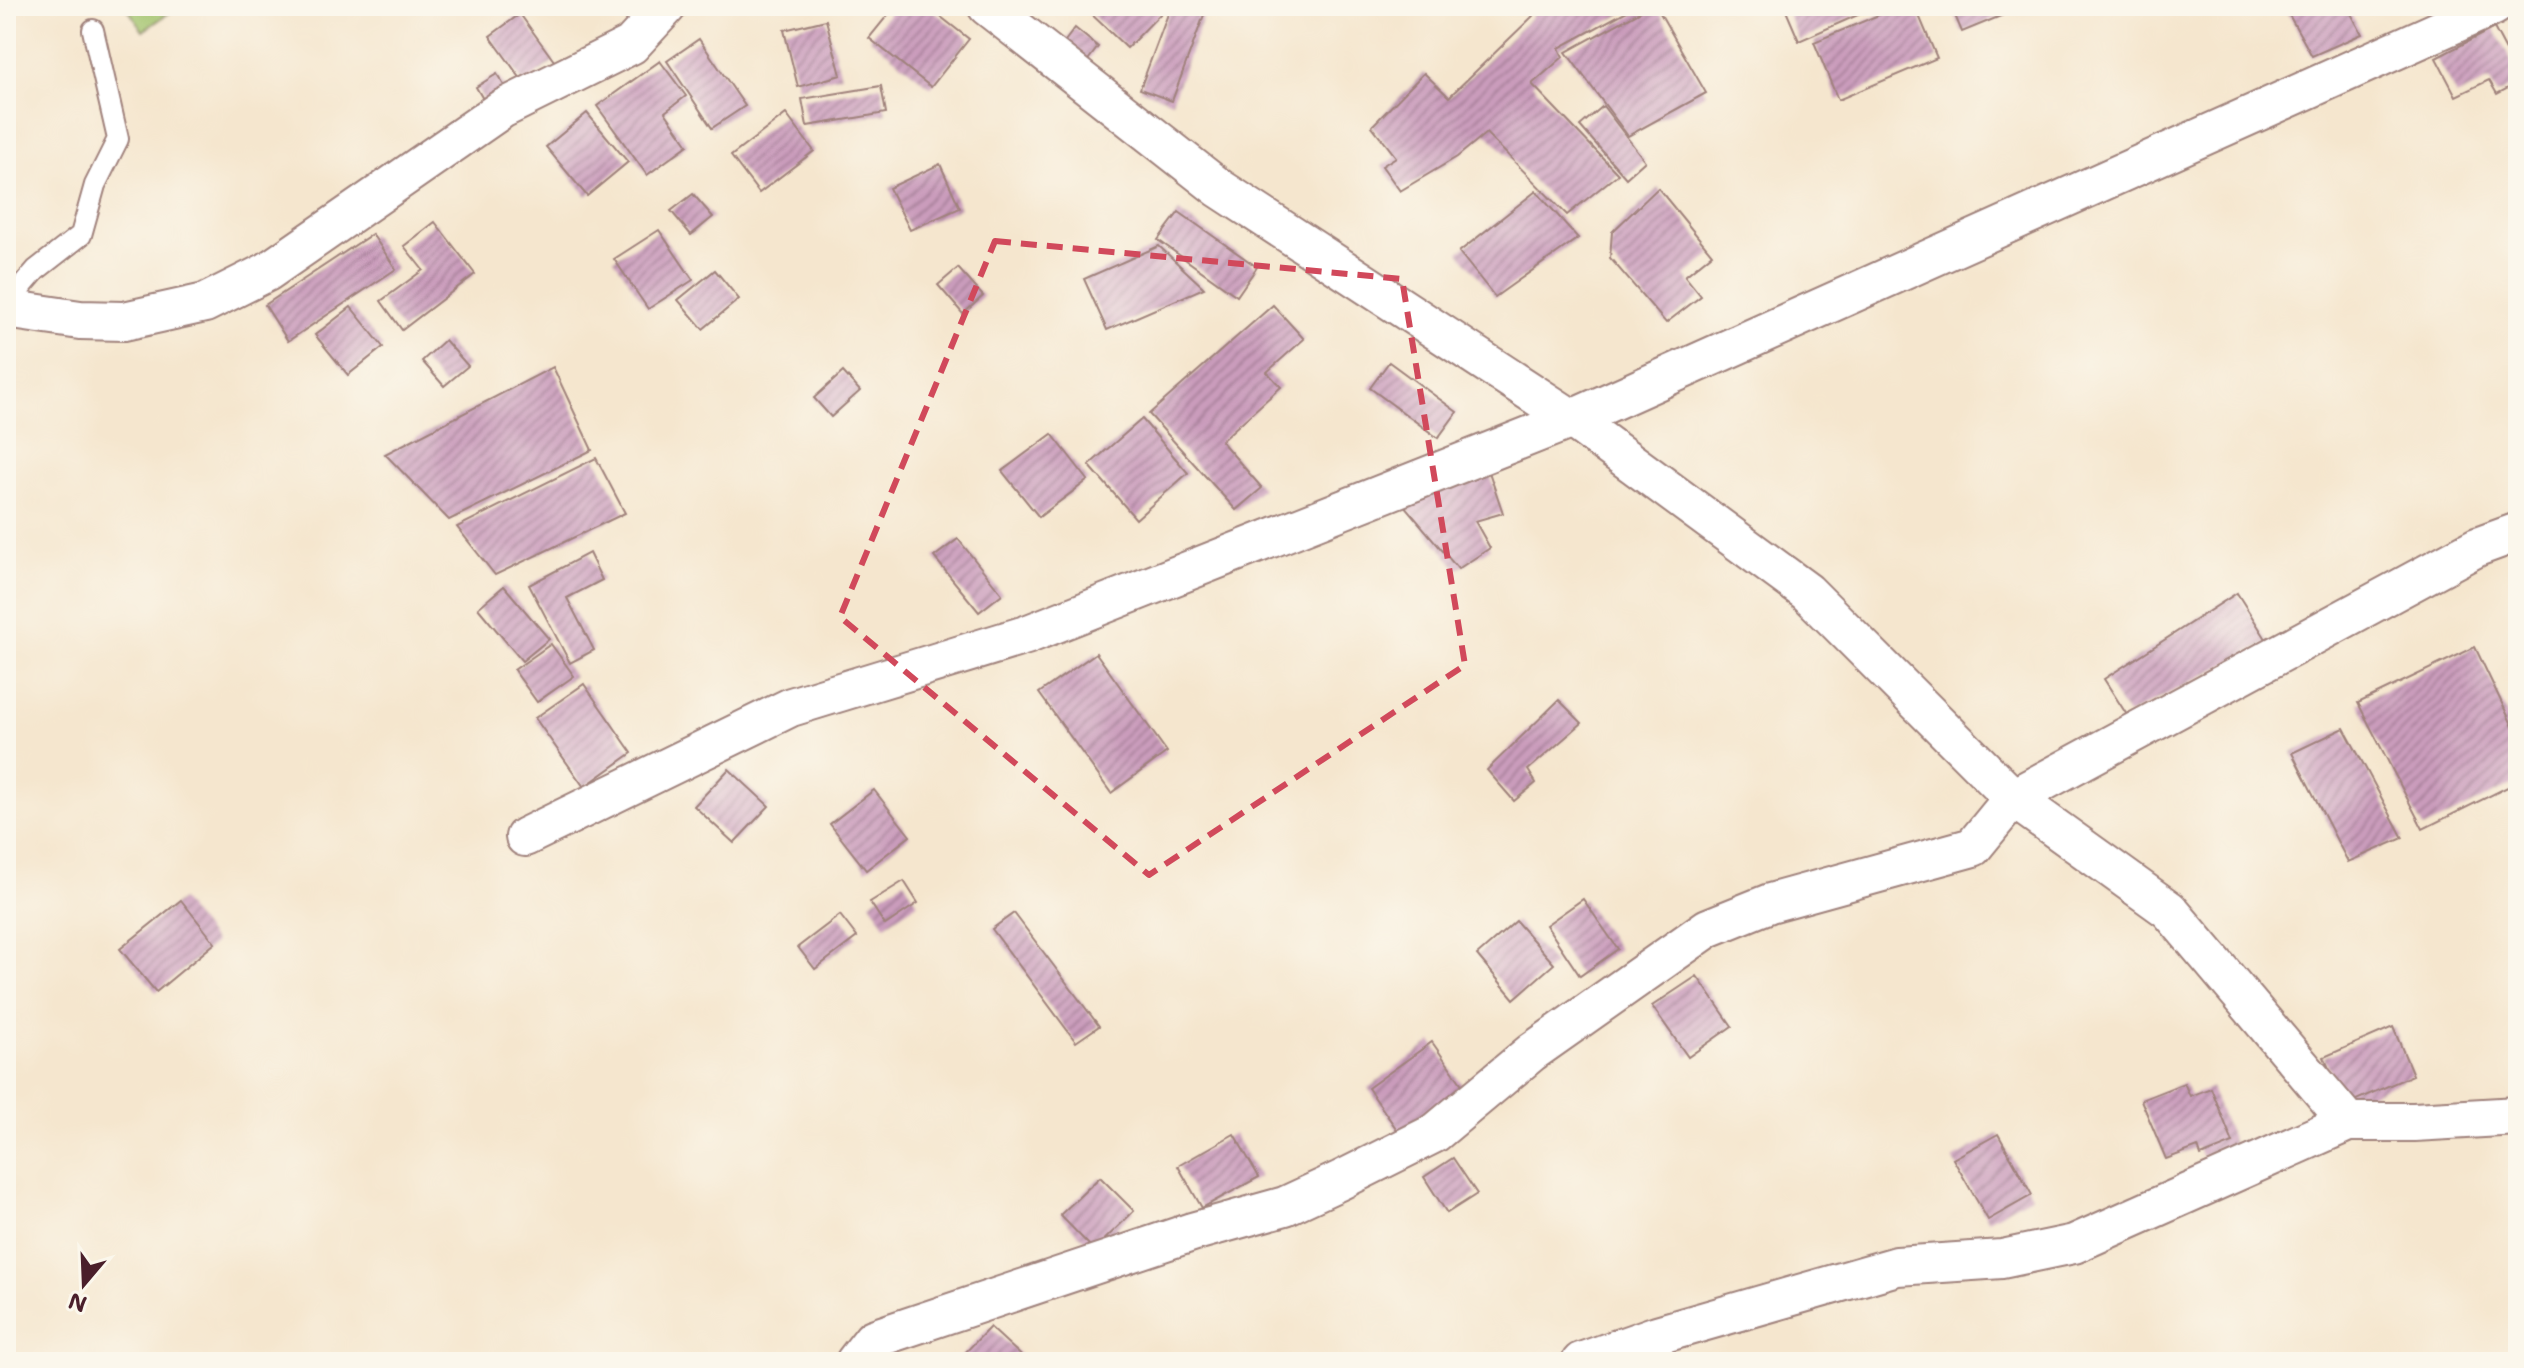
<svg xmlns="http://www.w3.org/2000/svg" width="2524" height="1368" font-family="'Shantell Sans',sans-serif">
	<defs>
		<pattern id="building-hatch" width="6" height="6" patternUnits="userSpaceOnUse" patternTransform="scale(2)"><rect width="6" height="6" fill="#ca9cbc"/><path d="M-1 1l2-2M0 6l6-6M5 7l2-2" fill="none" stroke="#a67f99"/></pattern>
	</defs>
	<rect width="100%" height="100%" fill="#fbf7ec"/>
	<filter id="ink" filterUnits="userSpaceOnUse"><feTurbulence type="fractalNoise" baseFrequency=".0125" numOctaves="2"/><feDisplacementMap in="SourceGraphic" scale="16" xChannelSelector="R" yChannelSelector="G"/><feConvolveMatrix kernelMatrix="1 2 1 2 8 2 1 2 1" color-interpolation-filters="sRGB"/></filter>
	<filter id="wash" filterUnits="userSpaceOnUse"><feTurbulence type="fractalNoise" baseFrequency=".006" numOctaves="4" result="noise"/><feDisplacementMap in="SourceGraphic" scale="32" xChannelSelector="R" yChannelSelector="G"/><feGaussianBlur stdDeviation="1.8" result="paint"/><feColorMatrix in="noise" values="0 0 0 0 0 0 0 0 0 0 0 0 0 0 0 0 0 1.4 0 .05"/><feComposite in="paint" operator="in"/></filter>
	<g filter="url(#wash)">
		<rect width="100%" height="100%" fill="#f5e6ce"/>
		<!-- pitch -->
		<polygon fill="#a1c26a" stroke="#76704a" stroke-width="2" points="126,6 179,6 143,31"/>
		<g id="blocks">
			<!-- building -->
			<g fill="url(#building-hatch)">
				<polygon points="895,6 927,6 969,39 931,87 869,38"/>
				<polygon points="1093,6 1168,6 1127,48 1088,11"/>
				<polygon points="1171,6 1189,6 1205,12 1172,101 1140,89"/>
				<polygon points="1532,6 1636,6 1559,48 1563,57 1532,84 1618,174 1567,215 1486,133 1457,157 1400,191 1382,166 1396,157 1372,126 1424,73 1449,97 1533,16 1527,9"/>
				<polygon points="1650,6 1656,6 1706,93 1628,136 1566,52"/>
				<polygon points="1784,6 1878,6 1799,41"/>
				<polygon points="1900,6 1915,6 1937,58 1838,100 1814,42"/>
				<polygon points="1951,6 2025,6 1962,32"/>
				<polygon points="2284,6 2347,6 2362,34 2312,56"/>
				<polygon points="520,14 554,61 524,83 490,36"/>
				<polygon points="826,20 841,75 798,87 784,30"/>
				<polygon points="1075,28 1098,47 1082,68 1059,49"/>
				<polygon points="2494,28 2518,73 2518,83 2497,94 2489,80 2456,96 2436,58"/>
				<polygon points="699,39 745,106 712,128 667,61"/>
				<polygon points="660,61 686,96 665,112 688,145 647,175 597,106"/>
				<polygon points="497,74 508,92 487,106 476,87"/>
				<polygon points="881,86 886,113 807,126 802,99"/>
				<polygon points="1603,106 1645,161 1626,178 1580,126"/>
				<polygon points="587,113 628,162 587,196 546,147"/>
				<polygon points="786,114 814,151 759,193 731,156"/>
				<polygon points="940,164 960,208 910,230 889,188"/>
				<polygon points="1658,188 1712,254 1685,276 1701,296 1666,323 1610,258 1612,232"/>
				<polygon points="1536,191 1578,238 1495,297 1459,252"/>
				<polygon points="693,194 713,217 691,235 671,211"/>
				<polygon points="1179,212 1257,267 1237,296 1158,240"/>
				<polygon points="435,222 475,274 402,330 381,301 423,270 404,246"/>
				<polygon points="659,230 693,280 648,309 614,259"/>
				<polygon points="372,234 396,269 288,341 265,305"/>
				<polygon points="1159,246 1204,288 1107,330 1084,279"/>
				<polygon points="958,268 983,296 963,314 938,285"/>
				<polygon points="715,270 739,299 703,329 678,300"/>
				<polygon points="1273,305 1304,339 1267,372 1281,387 1221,441 1262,488 1236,510 1149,414"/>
				<polygon points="351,307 383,347 348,375 315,335"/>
				<polygon points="445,340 468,366 444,386 422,361"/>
				<polygon points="1389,362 1457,412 1438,438 1370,388"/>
				<polygon points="553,367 592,450 449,520 385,454"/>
				<polygon points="843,372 860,391 831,417 814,398"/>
				<polygon points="1142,419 1188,473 1136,519 1089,465"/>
				<polygon points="1052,434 1088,480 1039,517 1002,471"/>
				<polygon points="596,458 625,513 495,575 457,527"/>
				<polygon points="1489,472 1503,513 1475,521 1490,548 1458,569 1398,498"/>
				<polygon points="958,539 1002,594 979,612 934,557"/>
				<polygon points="589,553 602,580 567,598 594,650 570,663 529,585"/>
				<polygon points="504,586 549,639 522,661 478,608"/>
				<polygon points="2237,593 2268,642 2127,715 2104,679"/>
				<polygon points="551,644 574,676 537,702 514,670"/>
				<polygon points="2475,647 2518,737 2518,782 2423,829 2358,703"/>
				<polygon points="1096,653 1167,752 1111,793 1039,693"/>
				<polygon points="584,684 632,753 584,787 535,718"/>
				<polygon points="1559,700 1582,723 1528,770 1536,783 1514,801 1487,770"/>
				<polygon points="2344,728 2403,838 2348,862 2292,753"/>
				<polygon points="729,769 769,806 734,843 694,806"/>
				<polygon points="874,790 910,836 866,870 830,824"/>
				<polygon points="904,881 918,903 885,925 870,902"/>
				<polygon points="1583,899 1618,949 1580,976 1546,925"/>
				<polygon points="181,900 215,943 156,992 120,949"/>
				<polygon points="1014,913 1099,1026 1076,1042 992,929"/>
				<polygon points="840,915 857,937 815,969 798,947"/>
				<polygon points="1516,921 1554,964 1514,999 1477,955"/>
				<polygon points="1697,976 1732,1026 1688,1057 1652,1006"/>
				<polygon points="2393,1027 2413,1075 2345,1105 2324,1057"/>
				<polygon points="1432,1042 1470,1096 1405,1141 1368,1088"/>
				<polygon points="2184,1083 2190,1096 2211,1088 2233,1143 2201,1156 2198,1147 2166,1159 2141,1100"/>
				<polygon points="1234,1134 1259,1177 1202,1208 1178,1166"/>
				<polygon points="1998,1134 2032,1195 1988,1220 1953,1159"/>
				<polygon points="1453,1158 1477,1194 1447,1213 1424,1177"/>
				<polygon points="1100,1177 1134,1211 1094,1250 1060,1215"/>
				<polygon points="990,1327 1028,1362 961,1362 958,1360"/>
			</g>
		</g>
	</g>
	<g filter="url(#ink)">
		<use href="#blocks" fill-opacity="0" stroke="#a0827c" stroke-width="2"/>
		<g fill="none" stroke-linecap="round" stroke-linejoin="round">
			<defs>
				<polyline id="service" points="6,305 36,270 81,235 95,185 118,139 93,30"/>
				<g id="minor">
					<polyline points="987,6 1219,188 1572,419 1807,592 2013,798 2169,910 2348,1122"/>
					<polyline points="6,309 80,320 124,321 205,303 267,272 502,109 631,45 667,6"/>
					<polyline points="525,837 791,707 1026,635 1572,419 2494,6"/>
					<polyline points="855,1362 873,1339 1192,1232 1285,1206 1341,1180 1435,1133 1532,1052 1708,928 1770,903 1973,847 2013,798 2477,547 2518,532"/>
					<polyline points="1581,1362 1657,1335 1897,1266 2002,1259 2074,1244 2348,1122 2414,1122 2518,1116"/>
				</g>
			</defs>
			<!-- service casing -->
			<use href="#service" stroke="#a0827c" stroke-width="24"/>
			<!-- minor casing -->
			<use href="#minor" stroke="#a0827c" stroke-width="42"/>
			<!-- service -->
			<use href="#service" stroke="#fff" stroke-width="20"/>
			<!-- minor -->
			<use href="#minor" stroke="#fff" stroke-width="38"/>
		</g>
	</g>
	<!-- marked area -->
	<path fill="none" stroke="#d1495b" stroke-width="6" stroke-dasharray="16 10" stroke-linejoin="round" d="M995 241 1402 279 1465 665 1149 875 840 617Z"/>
	<!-- margin -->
	<rect width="2524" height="1368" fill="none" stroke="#fbf7ec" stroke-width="32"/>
	<!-- north arrow -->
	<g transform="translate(84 1284) rotate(199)" stroke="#fbf7ec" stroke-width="6" paint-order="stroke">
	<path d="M0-6L14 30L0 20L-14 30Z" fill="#4a1f2b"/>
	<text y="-12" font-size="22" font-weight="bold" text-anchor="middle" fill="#4a1f2b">N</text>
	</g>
</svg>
